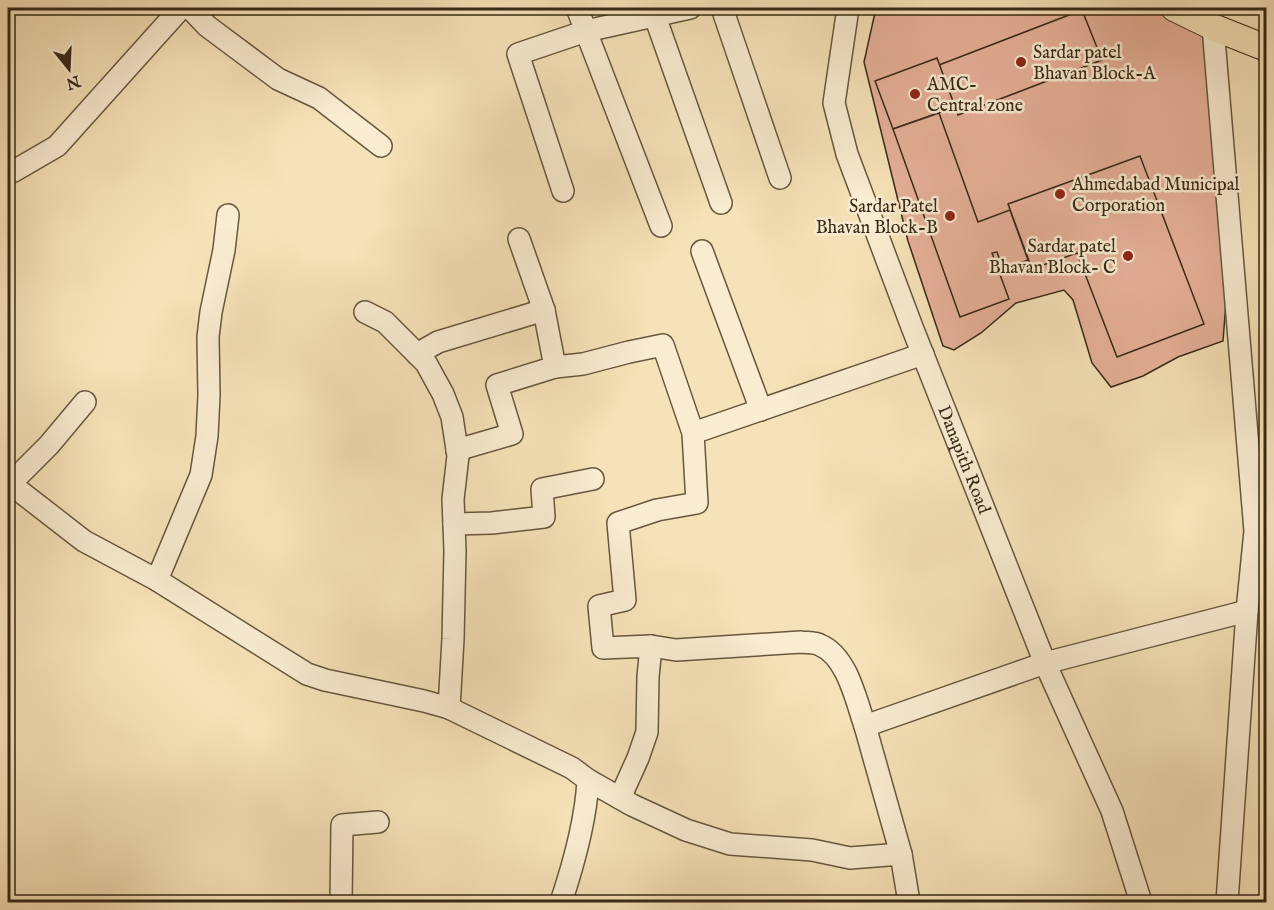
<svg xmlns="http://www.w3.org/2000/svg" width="1274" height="910" font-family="'IM FELL English',serif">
	<rect width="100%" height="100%" fill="#f6e2b8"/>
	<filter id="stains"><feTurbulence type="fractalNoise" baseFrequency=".00333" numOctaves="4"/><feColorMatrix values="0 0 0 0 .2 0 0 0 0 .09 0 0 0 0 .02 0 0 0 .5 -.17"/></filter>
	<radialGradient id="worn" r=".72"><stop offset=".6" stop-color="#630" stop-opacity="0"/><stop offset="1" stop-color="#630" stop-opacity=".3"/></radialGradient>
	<!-- building -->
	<g fill="#e6b099" stroke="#372916" stroke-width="1.5">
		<polygon points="876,8 1162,8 1211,33 1227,289 1223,341 1178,357 1143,376 1111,387 1092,363 1073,300 1064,290 1016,303 981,333 954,350 943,346 908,241 864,62"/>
		<polygon points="1082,10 1102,60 958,115 939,65"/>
		<polygon points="937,58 955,107 893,129 875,81"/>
		<polygon points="939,113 978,222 1010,210 1028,260 1003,269 997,252 992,253 1009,299 960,317 893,129"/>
		<polygon points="1140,156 1204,324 1117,357 1077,253 1032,269 1008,204"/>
	</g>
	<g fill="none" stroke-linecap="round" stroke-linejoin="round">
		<defs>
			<g id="minor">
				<polyline points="190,8 207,26 278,79 319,98 381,146"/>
				<polyline points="577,8 661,226"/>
				<polyline points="652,8 721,203"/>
				<polyline points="722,8 780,178"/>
				<path id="s1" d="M848 8 834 103 847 154 912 327 1045 663 1112 811 1141 902"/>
				<polyline points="1213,27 1255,531 1247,611 1227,902"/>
				<polyline points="8,173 14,171 57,146 181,8"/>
				<polyline points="563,191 518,54 586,31 690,8"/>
				<polyline points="702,251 761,410"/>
				<polyline points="365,312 385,322 426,363 443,394 452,417 458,456 453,499 455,551 453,639 449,708"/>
				<polyline points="417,354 438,342 544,310"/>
				<polyline points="555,367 583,364 629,352 663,345 693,433 697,503 657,510 618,523 625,600 599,606 603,648 651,646 648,677 647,732 638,758 620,798"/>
				<polyline points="693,433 923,354"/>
				<polyline points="457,450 512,434 497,385 555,367 544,310 519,239"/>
				<path d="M8 482 84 541 157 580 307 674 325 680 424 701 449 708 572 768 588 780C586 821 574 863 561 902"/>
				<polyline points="10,484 49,445 85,402"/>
				<polyline points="454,524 492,523 544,517 542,489 593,479"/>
				<polyline points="157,580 201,475 207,436 209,395 208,337 211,312 224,250 228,215"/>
				<path d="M651 646 676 650 801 642C807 643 815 642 820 645 847 656 856 700 865 726"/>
				<polyline points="588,780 632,805 686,830 730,844 812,850 850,858 901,854"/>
				<polyline points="341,902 342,825 378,822"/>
				<polyline points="909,902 901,854 865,726 1045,663 1247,611"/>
			</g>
			<polyline id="major" points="1174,8 1213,27 1266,48"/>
		</defs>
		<!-- minor casing -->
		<use href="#minor" stroke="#67573e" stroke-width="24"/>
		<!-- major casing -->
		<use href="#major" stroke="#372916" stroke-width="28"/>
		<!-- minor -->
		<use href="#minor" stroke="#f9ecd1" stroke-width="21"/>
		<!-- major -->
		<use href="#major" stroke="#f6e2b8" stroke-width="26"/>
	</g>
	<!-- markers -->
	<g fill="#8f2418" stroke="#f9ecd1" stroke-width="2">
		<circle cx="1021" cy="62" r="6"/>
		<circle cx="915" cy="94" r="6"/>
		<circle cx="1060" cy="194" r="6"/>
		<circle cx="950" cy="216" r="6"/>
		<circle cx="1128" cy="256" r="6"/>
	</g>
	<g text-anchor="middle" stroke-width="5" stroke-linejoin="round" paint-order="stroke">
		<!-- poi labels -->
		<g font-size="18" fill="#372916" stroke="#f9ecd1" text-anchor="start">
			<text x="1033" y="58">Sardar patel<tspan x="1033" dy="21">Bhavan Block-A</tspan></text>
			<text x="927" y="90">AMC-<tspan x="927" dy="21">Central zone</tspan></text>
			<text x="1072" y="190">Ahmedabad Municipal<tspan x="1072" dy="21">Corporation</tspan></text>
			<text x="938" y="212" text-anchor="end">Sardar Patel<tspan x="938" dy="21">Bhavan Block-B</tspan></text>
			<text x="1116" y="252" text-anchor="end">Sardar patel<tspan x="1116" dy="21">Bhavan Block- C</tspan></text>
		</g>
		<!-- street labels -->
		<g font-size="18" fill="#372916" stroke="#f9ecd1">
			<text dy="6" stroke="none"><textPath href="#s1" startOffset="476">Danapith Road</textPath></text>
		</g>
	</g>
	<!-- margin -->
	<rect width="1274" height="910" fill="none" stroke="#f6e2b8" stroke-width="30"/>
	<rect x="9" y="9" width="1256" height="892" fill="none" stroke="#372916" stroke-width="3"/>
	<rect x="15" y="15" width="1244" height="880" fill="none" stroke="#372916" stroke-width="1.5"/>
	<!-- north arrow -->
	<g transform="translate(69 69) rotate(162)" stroke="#f9ecd1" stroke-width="4.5" paint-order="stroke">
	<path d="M0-4.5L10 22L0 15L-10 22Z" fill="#372916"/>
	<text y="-9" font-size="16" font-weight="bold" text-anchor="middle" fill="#372916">N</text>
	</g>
	<rect width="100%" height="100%" filter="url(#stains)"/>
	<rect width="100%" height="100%" fill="url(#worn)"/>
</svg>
